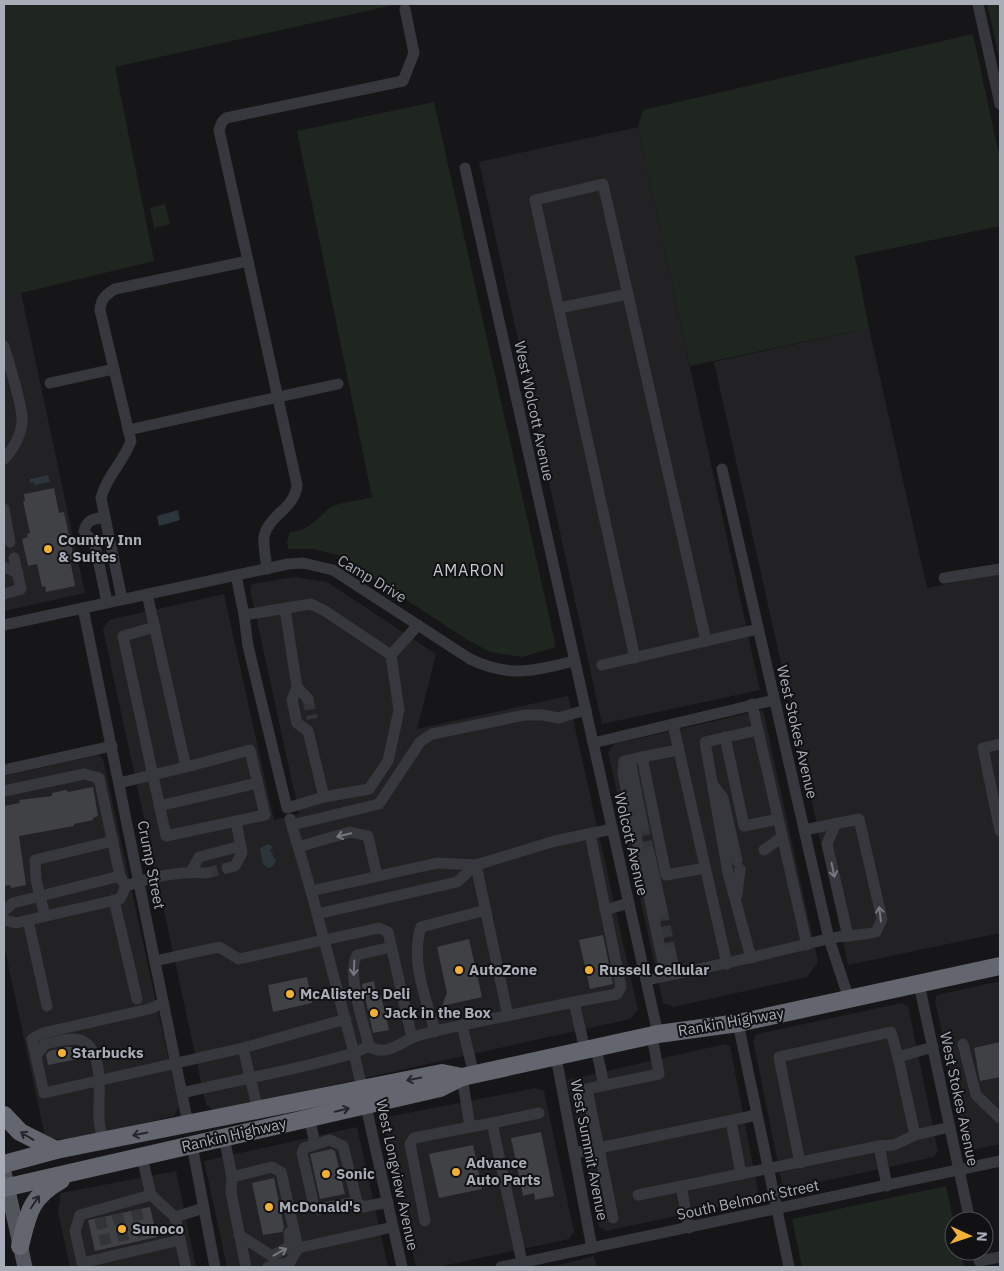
<svg xmlns="http://www.w3.org/2000/svg" width="1004" height="1271" font-family="'IBM Plex Sans',sans-serif">
	<rect width="100%" height="100%" fill="#161618"/>
	<!-- built -->
	<g fill="#222225">
		<polygon points="638,127 760,690 602,724 479,162"/>
		<polygon points="4,293 21,293 85,593 4,611"/>
		<polygon points="869,328 927,588 1000,573 1000,933 848,965 714,362"/>
		<polygon points="294,577 327,582 436,654 417,729 568,696 638,1010 630,1019 216,1111 206,1105 103,629 109,620 224,594 274,820 299,814 250,589 253,584"/>
		<polygon points="763,710 818,962 807,977 674,1007 663,1003 608,752 614,744"/>
		<polygon points="98,755 103,759 179,1107 174,1116 75,1139 56,1139 45,1137 4,945 4,776"/>
		<polygon points="1000,981 1000,1144 972,1150 966,1147 935,1000 937,995"/>
		<polygon points="902,1003 908,1006 938,1151 934,1157 788,1189 782,1184 753,1040 757,1034"/>
		<polygon points="725,1044 730,1046 758,1191 751,1200 606,1231 599,1227 567,1080"/>
		<polygon points="536,1088 544,1091 574,1232 569,1239 438,1267 416,1267 384,1124 387,1117"/>
		<polygon points="357,1127 388,1267 227,1267 204,1161"/>
		<polygon points="176,1171 196,1267 70,1267 58,1212 61,1193"/>
		<polygon points="594,1256 597,1267 552,1267"/>
	</g>
	<!-- green -->
	<g fill="#1e261f">
		<polygon points="4,4 398,4 115,67 154,261 21,293 4,293"/>
		<polygon points="987,4 1000,4 1000,61"/>
		<polygon points="973,34 1000,159 1000,226 855,256 869,328 690,366 638,127 643,110"/>
		<path d="M434 102 556 647 522 657 490 652 466 639 338 555 313 549H288L287 542 290 532C308 532 317 518 330 508 340 501 360 501 372 497L297 131Z"/>
		<polygon points="165,204 170,224 154,228 150,208"/>
		<polygon points="946,1186 954,1222 954,1251 960,1251 964,1267 802,1267 792,1219"/>
	</g>
	<!-- water -->
	<g fill="#2c353c">
		<polygon points="48,475 50,482 34,485 34,482 30,483 30,479"/>
		<polygon points="178,510 180,520 159,526 157,516"/>
		<polygon points="269,844 273,847 270,850 276,861 272,867 268,868 263,864 260,848"/>
	</g>
	<!-- building -->
	<g fill="#404145">
		<polygon points="54,488 59,513 64,512 74,559 70,560 75,586 46,592 45,586 42,587 37,564 28,566 22,539 28,537 27,534 30,533 23,501 25,501 24,494"/>
		<polygon points="93,787 98,816 93,818 93,820 74,824 74,826 19,836 26,885 11,888 10,885 4,886 4,806 20,803 19,800 52,796 52,793 66,790 68,792"/>
		<polygon points="603,935 613,984 590,989 579,940"/>
		<polygon points="469,939 482,997 442,1006 447,993 437,947"/>
		<polygon points="307,977 312,1003 273,1012 268,985"/>
		<polygon points="374,981 377,996 381,995 389,1030 373,1033 362,984"/>
		<polygon points="1000,1042 1000,1077 980,1081 974,1048"/>
		<polygon points="66,1047 76,1047 78,1059 48,1065 46,1055 49,1051"/>
		<polygon points="541,1132 554,1196 535,1200 534,1193 523,1196 511,1138"/>
		<polygon points="473,1145 482,1189 439,1198 429,1154"/>
		<polygon points="331,1149 335,1151 345,1194 320,1199 310,1154"/>
		<polygon points="274,1178 284,1227 282,1232 263,1235 252,1183"/>
		<polygon points="150,1207 157,1237 95,1251 88,1220"/>
	</g>
	<g fill="none" stroke-linecap="round" stroke-linejoin="round">
		<!-- minor-tunnel -->
		<g stroke="#333438" stroke-width="11" stroke-dasharray="11 5.5" stroke-linecap="butt">
			<polyline points="308,699 312,719"/>
			<polyline points="643,825 649,852"/>
			<polyline points="207,873 227,868"/>
			<polyline points="662,910 670,950"/>
			<polyline points="136,1210 144,1240"/>
			<polyline points="117,1214 125,1244"/>
			<polyline points="100,1218 107,1248"/>
		</g>
		<!-- minor -->
		<g stroke="#37383d" stroke-width="11">
			<polyline points="978,4 1000,104"/>
			<polyline points="465,168 658,1034"/>
			<polyline points="248,261 219,130 222,122 226,118 403,81 414,53 405,9"/>
			<polyline points="559,308 628,294"/>
			<path d="M4 346C9 364 21 400 22 417 23 432 14 449 4 459"/>
			<polyline points="50,383 114,369"/>
			<polyline points="128,430 338,384"/>
			<polyline points="722,469 829,939 849,999"/>
			<polyline points="4,509 10,542"/>
			<path d="M105 517C94 519 87 519 84 531L95 545 107 602"/>
			<polyline points="4,567 18,573"/>
			<polyline points="236,575 244,615 311,604 325,611 391,655 418,625"/>
			<polyline points="944,578 1000,569"/>
			<polyline points="4,594 21,589 14,558"/>
			<path d="M122 599 101 498C106 477 124 461 131 441L100 310C101 299 105 295 115 289L248 261 297 485C295 509 268 515 264 537 263 547 266 559 267 569"/>
			<polyline points="83,608 188,1124"/>
			<polyline points="285,609 297,687 292,700 297,723 308,731 324,797"/>
			<polyline points="244,615 248,646 287,808 324,797 369,789 388,761 399,710 391,655"/>
			<path d="M4 625 288 564 303 563 333 570 470 659C509 678 534 671 574 661"/>
			<polyline points="155,627 123,636 166,836 265,815 250,750 186,767"/>
			<polyline points="635,658 535,200 603,184 706,641"/>
			<polyline points="602,665 758,629"/>
			<polyline points="297,687 308,699"/>
			<polyline points="752,704 807,945"/>
			<polyline points="673,724 727,964"/>
			<polyline points="725,737 744,826 778,819"/>
			<polyline points="593,743 774,700"/>
			<polyline points="1000,744 983,748 1000,831"/>
			<polyline points="678,750 642,757 666,875 705,868"/>
			<polyline points="642,757 624,761 623,774 666,976"/>
			<polyline points="630,760 643,825"/>
			<polyline points="4,770 112,746"/>
			<polyline points="119,783 186,767 147,594"/>
			<polyline points="714,786 723,798 737,861"/>
			<polyline points="4,791 84,774 99,778 120,876"/>
			<polyline points="159,806 257,783"/>
			<polyline points="290,819 311,891"/>
			<polyline points="836,823 827,844 848,936"/>
			<polyline points="292,825 379,804 420,742 432,734 525,715 543,715 558,718 586,710"/>
			<polyline points="298,847 350,832 368,836 377,876"/>
			<polyline points="764,850 782,837"/>
			<polyline points="649,852 662,910"/>
			<polyline points="227,868 235,866 242,853 236,821"/>
			<polyline points="191,872 199,857 241,846"/>
			<polyline points="737,895 740,869"/>
			<polyline points="114,900 137,999"/>
			<polyline points="605,910 629,903"/>
			<polyline points="4,911 13,903 120,876 123,882"/>
			<polyline points="317,914 457,882 476,865"/>
			<polyline points="45,916 36,880 35,860 113,841"/>
			<path d="M4 920 16 923 120 899 126 886C151 877 180 871 207 873"/>
			<polyline points="28,920 47,1006"/>
			<polyline points="670,950 675,974"/>
			<polyline points="751,958 728,873 705,742 758,730"/>
			<path d="M155 961 219 947 239 959 324 940 354 1053C298 1070 239 1079 182 1093"/>
			<path d="M646 980C707 968 767 954 827 939 843 935 860 936 876 932L882 919 859 819 804 830"/>
			<polyline points="919,984 970,1221"/>
			<polyline points="574,1002 617,994 621,987 590,834"/>
			<polyline points="163,1003 149,1009 43,1033 32,1039 44,1093 243,1048 346,1019"/>
			<polyline points="508,1016 476,865 555,841 612,829"/>
			<polyline points="738,1023 789,1267"/>
			<polyline points="462,1025 574,1002 585,1050"/>
			<path d="M435 1032C426 998 410 961 421 927L486 910"/>
			<polyline points="412,1038 388,932 379,928 324,940 311,891 437,863 476,865"/>
			<polyline points="963,1044 976,1095 1000,1118"/>
			<path d="M369 1046C364 1024 346 974 357 955L391 947"/>
			<polyline points="933,1047 898,1057 915,1135 950,1127"/>
			<polyline points="243,1048 258,1110"/>
			<polyline points="596,1048 604,1085"/>
			<path d="M36 1056 45 1044C56 1042 73 1036 83 1041 105 1053 98 1098 99 1118 99 1126 102 1134 103 1141"/>
			<polyline points="556,1057 592,1248"/>
			<polyline points="462,1077 470,1127 492,1123 523,1267"/>
			<polyline points="309,1118 315,1143"/>
			<polyline points="731,1121 741,1174 879,1146 887,1186"/>
			<polyline points="492,1123 539,1113"/>
			<polyline points="224,1137 232,1177 231,1192 246,1267"/>
			<polyline points="192,1145 215,1267"/>
			<polyline points="879,1146 894,1145 915,1135"/>
			<polyline points="575,1153 757,1115"/>
			<polyline points="142,1157 151,1195 175,1217"/>
			<polyline points="800,1163 779,1057 891,1032 898,1057"/>
			<polyline points="232,1177 272,1167 281,1172 298,1248 290,1262 268,1267"/>
			<polyline points="681,1186 689,1228"/>
			<polyline points="638,1195 741,1174"/>
			<polyline points="357,1202 318,1209 314,1206 302,1153 304,1148 330,1140 343,1146 357,1202 363,1207 388,1202"/>
			<polyline points="613,1218 587,1089 659,1074 652,1036"/>
			<polyline points="425,1221 410,1144 414,1138 470,1127"/>
			<polyline points="239,1235 272,1256 290,1246 289,1233"/>
			<polyline points="298,1248 393,1227"/>
			<polyline points="979,1261 1000,1257"/>
			<polyline points="82,1263 180,1240"/>
			<polyline points="83,1267 75,1231 80,1215 151,1195"/>
			<polyline points="186,1267 175,1217 204,1208"/>
			<path d="M402 1267 354 1053 369 1046C384 1057 399 1044 412 1038 427 1032 446 1029 462 1025L474 1075"/>
			<polyline points="501,1267 1000,1161"/>
		</g>
		<!-- major -->
		<polyline stroke="#53555c" stroke-width="15" points="4,1172 25,1267"/>
		<!-- highway -->
		<g stroke="#63666e" stroke-width="18">
			<polyline points="4,1115 20,1132 56,1150"/>
			<polyline points="4,1164 56,1150 442,1073 462,1077"/>
			<polyline points="4,1188 440,1088 462,1077 658,1034 738,1023 1000,966"/>
			<path d="M20 1246C28 1214 30 1197 61 1180"/>
		</g>
	</g>
	<!-- one-way arrows -->
	<defs><path id="oneway-shaft" d="M-6 0H5M1.5-3L5.5 0L1.5 3" fill="none" stroke-width="1.6" stroke-linecap="round" stroke-linejoin="round" transform="scale(1.25)"/></defs>
	<g stroke="#757881">
		<use href="#oneway-shaft" transform="translate(344 835) rotate(167)"/>
		<use href="#oneway-shaft" transform="translate(833 870) rotate(78)"/>
		<use href="#oneway-shaft" transform="translate(880 914) rotate(-97)"/>
		<use href="#oneway-shaft" transform="translate(354 968) rotate(93)"/>
		<use href="#oneway-shaft" transform="translate(280 1252) rotate(-29)"/>
	</g>
	<g stroke="#26262a">
		<use href="#oneway-shaft" transform="translate(414 1079) rotate(168)"/>
		<use href="#oneway-shaft" transform="translate(342 1110) rotate(-13)"/>
		<use href="#oneway-shaft" transform="translate(140 1134) rotate(169)"/>
		<use href="#oneway-shaft" transform="translate(27 1136) rotate(-149)"/>
		<use href="#oneway-shaft" transform="translate(35 1202) rotate(-56)"/>
	</g>
	<!-- markers -->
	<g fill="#f2b134" stroke="#111113" stroke-width="2">
		<circle cx="48" cy="549" r="5"/>
		<circle cx="459" cy="970" r="5"/>
		<circle cx="589" cy="970" r="5"/>
		<circle cx="290" cy="994" r="5"/>
		<circle cx="374" cy="1013" r="5"/>
		<circle cx="62" cy="1053" r="5"/>
		<circle cx="456" cy="1172" r="5"/>
		<circle cx="326" cy="1174" r="5"/>
		<circle cx="269" cy="1207" r="5"/>
		<circle cx="122" cy="1229" r="5"/>
	</g>
	<g text-anchor="middle" stroke-width="4" stroke-linejoin="round" paint-order="stroke">
		<!-- street labels -->
		<g font-size="15" fill="#a8adb8" stroke="#111113">
			<text transform="translate(534 411) rotate(78)" y="5">West Wolcott Avenue</text>
			<text transform="translate(372 579) rotate(31)" y="5">Camp Drive</text>
			<text transform="translate(797 732) rotate(77)" y="5">West Stokes Avenue</text>
			<text transform="translate(631 844) rotate(77)" y="5">Wolcott Avenue</text>
			<text transform="translate(151 865) rotate(79)" y="5">Crump Street</text>
			<text transform="translate(731 1022) rotate(-10)" y="5">Rankin Highway</text>
			<text transform="translate(959 1099) rotate(78)" y="5">West Stokes Avenue</text>
			<text transform="translate(234 1135) rotate(-13)" y="5">Rankin Highway</text>
			<text transform="translate(589 1150) rotate(79)" y="5">West Summit Avenue</text>
			<text transform="translate(397 1175) rotate(78)" y="5">West Longview Avenue</text>
			<text transform="translate(748 1200) rotate(-12)" y="5">South Belmont Street</text>
		</g>
		<!-- poi labels -->
		<g font-size="15" font-weight="bold" fill="#a8adb8" stroke="#111113" text-anchor="start">
			<text x="58" y="545">Country Inn<tspan x="58" dy="17">&amp; Suites</tspan></text>
			<text x="469" y="975">AutoZone</text>
			<text x="599" y="975">Russell Cellular</text>
			<text x="300" y="999">McAlister's Deli</text>
			<text x="384" y="1018">Jack in the Box</text>
			<text x="72" y="1058">Starbucks</text>
			<text x="466" y="1168">Advance<tspan x="466" dy="17">Auto Parts</tspan></text>
			<text x="336" y="1179">Sonic</text>
			<text x="279" y="1212">McDonald's</text>
			<text x="132" y="1234">Sunoco</text>
		</g>
		<!-- neighbourhood labels -->
		<g font-size="16" letter-spacing="1" fill="#c9ccd4" stroke="#111113">
			<text x="469" y="576">AMARON</text>
		</g>
	</g>
	<!-- border -->
	<rect width="1004" height="1271" fill="none" stroke="#a8adb8" stroke-width="10"/>
	<!-- north arrow -->
	<g transform="translate(969 1236) rotate(93)"><circle r="24" fill="#111113" stroke="#4d4f55"/>
	<path d="M0-4L9 19L0 12L-9 19Z" fill="#f2b134"/>
	<text y="-8" font-size="14" font-weight="bold" text-anchor="middle" fill="#a8adb8">N</text>
	</g>
</svg>
